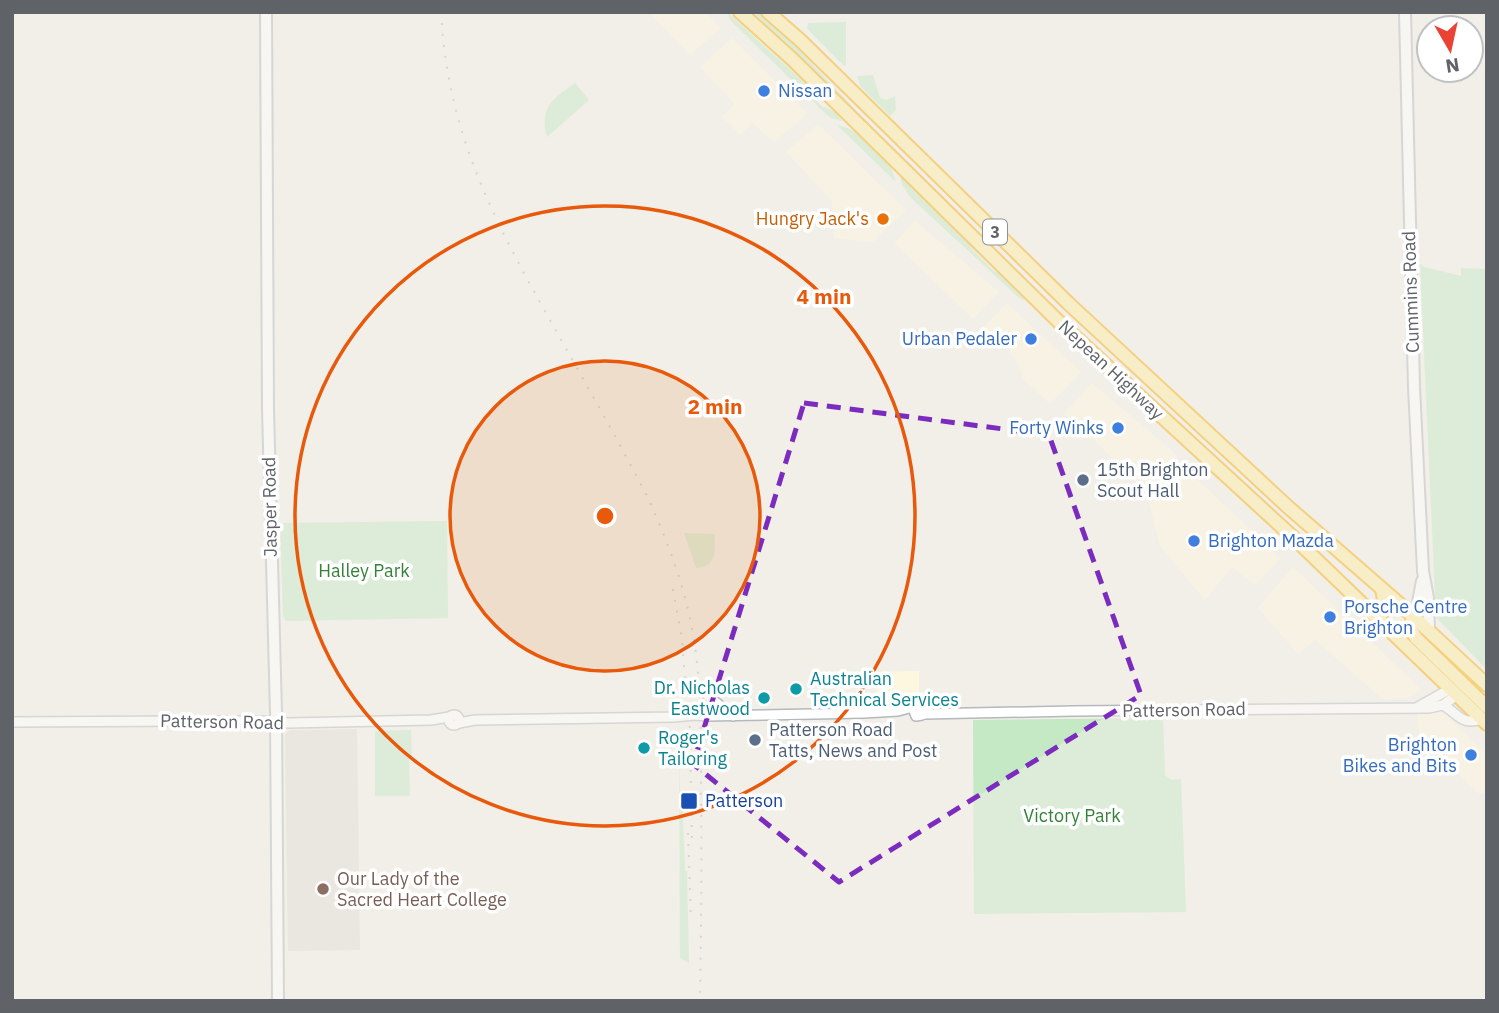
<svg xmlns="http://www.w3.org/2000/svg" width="1499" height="1013" font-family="'IBM Plex Sans',sans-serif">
	<rect width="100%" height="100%" fill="#f1efe8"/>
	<!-- commercial -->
	<g fill="#fef7e0">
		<polygon points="648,12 705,12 721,28 690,55"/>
		<polygon points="732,38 806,112 806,115 774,142 752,123 740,135 722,117 735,104 700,67"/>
		<polygon points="818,124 906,210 873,242 834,238 832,201 786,152"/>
		<polygon points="915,221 999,292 973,319 894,243"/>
		<polygon points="1007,303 1081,372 1050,404 1023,379 1017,361 1008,353 1015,345 1012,348 1008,345 1004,349 982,329"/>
		<polygon points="1092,383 1178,456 1145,491 1086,432 1064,414"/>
		<polygon points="1187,470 1281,558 1255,585 1232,567 1205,600 1160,546 1149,502 1159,496"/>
		<polygon points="1293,567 1421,689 1410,698 1383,699 1315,640 1298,654 1258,608"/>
		<polygon points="919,671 919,701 877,701 877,672"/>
		<polygon points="1443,712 1487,755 1487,793 1478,793 1419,737 1418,714"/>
	</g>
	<!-- education -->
	<polygon fill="#e1ded6" points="357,729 360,950 288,951 285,734 290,730"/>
	<!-- green -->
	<g fill="#c5e8c5">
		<polygon points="727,12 807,85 818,100 817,102 824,108 825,107 835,112 842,121 831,118 826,114 730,20"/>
		<polygon points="753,12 759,12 788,39 851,105 849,107"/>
		<polygon points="846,22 846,65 844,66 807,29 808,23"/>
		<polygon points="873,75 880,98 886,100 895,96 896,110 890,116 861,87 857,76"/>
		<path d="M575 83 589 100 547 137C539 107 553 99 575 83Z"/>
		<polygon points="837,125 848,128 857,134 891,167 896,182"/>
		<polygon points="900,176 970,245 972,249 994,271 998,272 1023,298 1025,301 1018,297 910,197 902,184"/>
		<polygon points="1420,264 1424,267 1461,276 1461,268 1487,269 1487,670 1436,617"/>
		<polygon points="447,521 448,618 286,621 283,617 280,523"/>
		<path d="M684 533 715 534C714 550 718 567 696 568Z"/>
		<polygon points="1163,718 1165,775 1171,780 1181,779 1186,912 974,914 973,720"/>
		<polygon points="411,730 412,759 409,760 410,796 375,796 375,732 376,731"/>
		<polygon points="679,743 680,794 682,794 685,871 687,871 689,963 680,958"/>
	</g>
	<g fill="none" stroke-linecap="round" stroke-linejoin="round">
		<defs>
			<g id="tertiary">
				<polyline points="708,696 733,716"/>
				<path d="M1443 705C1459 714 1461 726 1482 719"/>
				<polygon points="919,706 927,708 924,714 922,715 916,716 914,711"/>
				<polyline points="1418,707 1450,689"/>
				<polyline points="924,714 1073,711 1429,708 1443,705 1457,695"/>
				<circle cx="454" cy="720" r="5"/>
				<polyline points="12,722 186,721 261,721 289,723 431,720 449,717"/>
				<polyline points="459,723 475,720 674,717 695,715 706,716 864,713 898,711 917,706"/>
			</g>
			<g id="secondary">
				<polyline points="266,12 268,409 276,713 278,1001"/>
				<polyline points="1405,12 1414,387 1423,571 1428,598 1429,631"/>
				<polyline points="1413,617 1418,602 1422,581"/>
			</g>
			<g id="trunk">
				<polyline points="740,12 792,59 1059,322 1296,540 1487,724"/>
				<polyline points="768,12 800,40 1068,303 1288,507 1403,607 1487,685"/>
				<polyline points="1413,617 1410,628 1416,638 1487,707"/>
				<path d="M1378 618C1387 609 1384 600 1382 589"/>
			</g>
		</defs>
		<!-- tertiary casing -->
		<use href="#tertiary" stroke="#b5b8bc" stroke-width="12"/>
		<!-- secondary casing -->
		<use href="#secondary" stroke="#b6babf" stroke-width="14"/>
		<!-- trunk casing -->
		<use href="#trunk" stroke="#f9ab00" stroke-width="16"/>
		<!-- tertiary -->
		<use href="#tertiary" stroke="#fff" stroke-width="9"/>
		<!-- secondary -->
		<use href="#secondary" stroke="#fff" stroke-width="10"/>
		<!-- trunk -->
		<use href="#trunk" stroke="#feeaa1" stroke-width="12"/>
		<!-- rail -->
		<g stroke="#b6b7b8" stroke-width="2" stroke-dasharray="2 9" stroke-linecap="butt">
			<path d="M441 12C447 131 493 219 550 320 583 379 617 438 648 498 666 538 682 579 691 623 702 679 701 736 701 793 702 862 701 932 700 1001"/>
			<polyline points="673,589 682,639 686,693"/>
			<polyline points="689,682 692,843"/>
			<polyline points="688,833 691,920"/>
		</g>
	</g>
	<!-- marked area -->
	<path d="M0 0H1499V1013H0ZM804 403 1049 435 1141 695 839 882 693 764Z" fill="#f1efe8" fill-opacity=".55" fill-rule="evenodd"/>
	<path fill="none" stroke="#7b2cbf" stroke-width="5" stroke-dasharray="14 9" stroke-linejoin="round" d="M804 403 1049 435 1141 695 839 882 693 764Z"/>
	<!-- distance rings -->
	<circle cx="605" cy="516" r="155" fill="#e8590c" fill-opacity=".12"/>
	<g fill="none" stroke="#e8590c" stroke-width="3.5">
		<circle cx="605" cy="516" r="155"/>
		<circle cx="605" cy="516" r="310"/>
	</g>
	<!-- markers -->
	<g fill="#3f7fe0" stroke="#fff" stroke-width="2.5">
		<circle cx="764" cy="91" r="7"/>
		<circle cx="1031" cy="339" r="7"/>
		<circle cx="1118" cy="428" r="7"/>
		<circle cx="1194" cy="541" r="7"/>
		<circle cx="1330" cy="617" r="7"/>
		<circle cx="1471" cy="755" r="7"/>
	</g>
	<circle fill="#e8710a" stroke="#fff" stroke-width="2.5" cx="883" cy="219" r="7"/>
	<g fill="#5c6f8a" stroke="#fff" stroke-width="2.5">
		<circle cx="1083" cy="480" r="7"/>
		<circle cx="755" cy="740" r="7"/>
	</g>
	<g fill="#0f9aa8" stroke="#fff" stroke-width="2.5">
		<circle cx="796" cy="689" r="7"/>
		<circle cx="764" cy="698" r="7"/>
		<circle cx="644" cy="748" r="7"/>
	</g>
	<rect fill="#1a4fb4" stroke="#fff" stroke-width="2.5" x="680" y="792" width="18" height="18" rx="3.5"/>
	<circle fill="#8d6e63" stroke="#fff" stroke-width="2.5" cx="323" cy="889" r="7"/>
	<g text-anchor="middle" stroke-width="7" stroke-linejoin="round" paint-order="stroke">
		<!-- shield labels -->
		<rect fill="#fff" stroke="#8f9295" stroke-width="2" x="983" y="219.5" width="24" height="25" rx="5"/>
		<g font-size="16" font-weight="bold" fill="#5f6368">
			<text x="995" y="238">3</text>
		</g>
		<!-- shop labels -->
		<g font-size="18" fill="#366cbe" stroke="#fff" text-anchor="start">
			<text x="778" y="97">Nissan</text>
			<text x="1017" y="345" text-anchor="end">Urban Pedaler</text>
			<text x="1104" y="434" text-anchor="end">Forty Winks</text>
			<text x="1208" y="547">Brighton Mazda</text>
			<text x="1344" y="613">Porsche Centre<tspan x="1344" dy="21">Brighton</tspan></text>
			<text x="1457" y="751" text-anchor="end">Brighton<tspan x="1457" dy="21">Bikes and Bits</tspan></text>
		</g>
		<!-- food labels -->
		<g font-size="18" fill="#c56008" stroke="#fff" text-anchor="end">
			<text x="869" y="225">Hungry Jack's</text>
		</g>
		<!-- street labels -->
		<g font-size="18" fill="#5f6368" stroke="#fff">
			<text transform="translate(1411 292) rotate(-92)" y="6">Cummins Road</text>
			<text transform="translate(1111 370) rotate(43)" y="6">Nepean Highway</text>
			<text transform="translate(270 507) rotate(-91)" y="6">Jasper Road</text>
			<text transform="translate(1184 710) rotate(-1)" y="6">Patterson Road</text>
			<text transform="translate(222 722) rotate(1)" y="6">Patterson Road</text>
		</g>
		<!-- service labels -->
		<g font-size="18" fill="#4e5e75" stroke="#fff" text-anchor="start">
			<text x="1097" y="476">15th Brighton<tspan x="1097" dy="21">Scout Hall</tspan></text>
			<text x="769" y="736">Patterson Road<tspan x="769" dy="21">Tatts, News and Post</tspan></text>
		</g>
		<!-- park labels -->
		<g font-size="18" fill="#348238" stroke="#fff">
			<text x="364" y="577">Halley Park</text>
			<text x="1072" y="822">Victory Park</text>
		</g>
		<!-- culture labels -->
		<g font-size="18" fill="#0d838f" stroke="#fff" text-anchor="start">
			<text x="810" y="685">Australian<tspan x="810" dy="21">Technical Services</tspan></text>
			<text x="750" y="694" text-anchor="end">Dr. Nicholas<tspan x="750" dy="21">Eastwood</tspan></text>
			<text x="658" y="744">Roger's<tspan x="658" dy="21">Tailoring</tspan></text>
		</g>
		<!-- transit labels -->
		<g font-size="18" fill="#164399" stroke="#fff" text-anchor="start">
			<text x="705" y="807">Patterson</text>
		</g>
		<!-- education labels -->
		<g font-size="18" fill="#785e54" stroke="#fff" text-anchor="start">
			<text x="337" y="885">Our Lady of the<tspan x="337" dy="21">Sacred Heart College</tspan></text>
		</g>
	</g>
	<circle cx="605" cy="516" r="10" fill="#e8590c" stroke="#fff" stroke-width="3.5"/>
	<g font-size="21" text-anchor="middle" font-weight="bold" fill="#e8590c" stroke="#fff" stroke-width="7" stroke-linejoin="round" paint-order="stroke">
		<text x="824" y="304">4 min</text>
		<text x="715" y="414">2 min</text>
	</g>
	<!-- border -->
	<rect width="1499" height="1013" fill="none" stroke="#5f6368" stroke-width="28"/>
	<!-- north arrow -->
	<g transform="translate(1450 49) rotate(171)"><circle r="33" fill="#ffffff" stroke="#bfc1c3" stroke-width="2"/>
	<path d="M0-5L12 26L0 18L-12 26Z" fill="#ea4335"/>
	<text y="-10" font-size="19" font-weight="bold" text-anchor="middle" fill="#5f6368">N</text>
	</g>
</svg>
